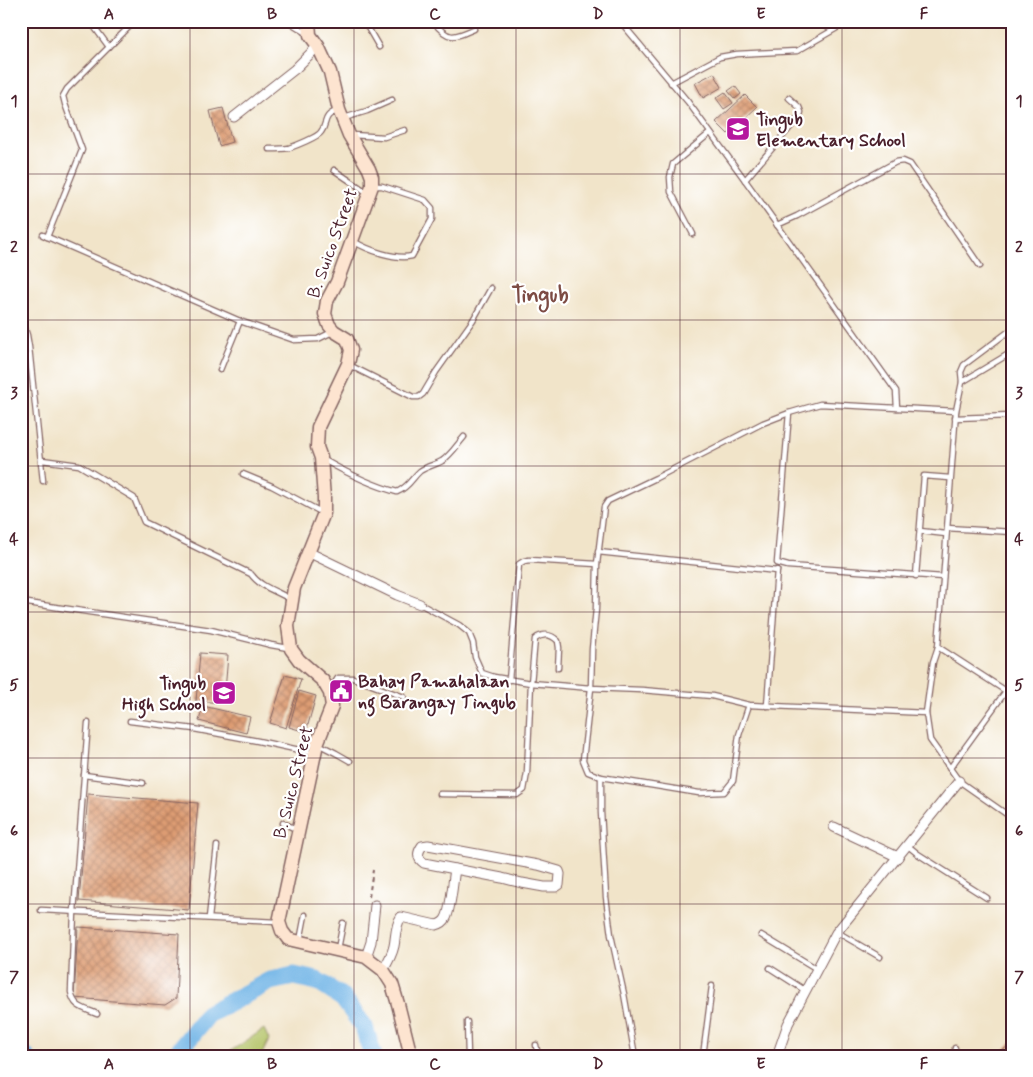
<svg xmlns="http://www.w3.org/2000/svg" width="1033" height="1077" font-family="Mynerve,sans-serif">
	<defs>
		<pattern id="building-cross-hatch" width="8" height="8" patternUnits="userSpaceOnUse" patternTransform="scale(1.25)"><rect width="8" height="8" fill="#dd9c73"/><path d="M0 0l8 8M0 8l8-8" fill="none" stroke="#b57f5f"/></pattern>
	</defs>
	<rect width="100%" height="100%" fill="#fff"/>
	<filter id="ink" filterUnits="userSpaceOnUse"><feTurbulence type="fractalNoise" baseFrequency=".02" numOctaves="2"/><feDisplacementMap in="SourceGraphic" scale="10" xChannelSelector="R" yChannelSelector="G"/><feConvolveMatrix kernelMatrix="1 2 1 2 8 2 1 2 1" color-interpolation-filters="sRGB"/></filter>
	<filter id="wash" filterUnits="userSpaceOnUse"><feTurbulence type="fractalNoise" baseFrequency=".0096" numOctaves="4" result="noise"/><feDisplacementMap in="SourceGraphic" scale="20" xChannelSelector="R" yChannelSelector="G"/><feGaussianBlur stdDeviation="1.12" result="paint"/><feColorMatrix in="noise" values="0 0 0 0 0 0 0 0 0 0 0 0 0 0 0 0 0 1.4 0 .05"/><feComposite in="paint" operator="in"/></filter>
	<g filter="url(#wash)">
		<rect width="100%" height="100%" fill="#f1e4c9"/>
		<!-- green -->
		<polygon fill="#b3c366" stroke="#7e7148" points="264,1029 269,1040 261,1056 223,1056"/>
		<g fill="none" stroke-linecap="round" stroke-linejoin="round">
			<!-- river -->
			<g stroke="#70b4e6" stroke-width="19">
				<polyline points="21,1053 25,1056"/>
				<polyline points="175,1056 208,1014 270,981 294,976 317,981 343,998 364,1027 373,1056"/>
			</g>
		</g>
		<g id="blocks">
			<!-- building -->
			<g fill="url(#building-cross-hatch)">
				<polygon points="714,73 722,87 703,98 695,83"/>
				<polygon points="735,86 741,94 735,99 728,91"/>
				<polygon points="725,92 733,103 724,109 716,98"/>
				<polygon points="745,95 757,107 728,134 716,122"/>
				<polygon points="223,108 232,142 219,146 210,111"/>
				<polygon points="200,653 228,655 224,703 196,701"/>
				<polygon points="285,675 301,679 286,728 270,723"/>
				<polygon points="337,684 349,689 345,698 333,693"/>
				<polygon points="299,691 316,696 306,732 289,727"/>
				<polygon points="203,706 250,717 246,733 199,721"/>
				<polygon points="88,794 198,803 189,910 79,901"/>
				<polygon points="78,927 179,934 176,998 165,1005 74,998"/>
				<polygon points="1012,1041 1012,1056 998,1056"/>
			</g>
		</g>
	</g>
	<g filter="url(#ink)">
		<use href="#blocks" fill-opacity="0" stroke="#846462" stroke-width="1"/>
		<g fill="none" stroke-linecap="round" stroke-linejoin="round">
			<defs>
				<g id="lane">
					<polyline points="90,21 109,47"/>
					<polyline points="288,21 307,33"/>
					<polyline points="364,21 379,47"/>
					<path d="M433 21C448 41 454 38 474 29"/>
					<polyline points="620,21 688,102 745,180 896,391 897,408"/>
					<polyline points="671,83 720,57 737,54 797,51 849,21"/>
					<polyline points="344,118 367,111 392,100"/>
					<polyline points="352,135 384,137 405,130"/>
					<path d="M269 149C276 149 283 149 289 148 295 146 318 137 321 132 328 123 322 116 337 111"/>
					<polyline points="334,170 368,193"/>
					<polyline points="745,180 800,116 801,112 799,107 789,98"/>
					<polyline points="777,225 797,216 896,162 903,161 910,164 980,266"/>
					<polyline points="693,234 671,192 670,177 673,164 710,133"/>
					<polyline points="43,235 240,321 294,340 318,339 334,331"/>
					<polyline points="47,237 82,150 65,104 63,96 67,89 135,21"/>
					<path d="M353 241C368 250 395 260 412 256L432 219V208L425 200 382 186H373"/>
					<polyline points="22,320 27,335 29,347 43,481"/>
					<polyline points="1012,352 962,382 956,411 938,647 933,662 926,713 930,740 959,781 1012,818"/>
					<polyline points="349,365 413,397 419,397 423,394 436,372 473,320 491,288"/>
					<polyline points="220,370 240,321"/>
					<polyline points="962,382 961,372 964,365 1012,329"/>
					<polyline points="789,413 777,563 788,566 943,577"/>
					<polyline points="955,418 1012,416"/>
					<path d="M42 460 79 465 134 498 144 522 251 574C260 587 277 591 290 599"/>
					<path d="M324 460C347 473 371 485 397 492 409 487 411 479 420 471 427 466 435 465 442 461 451 455 457 445 464 437"/>
					<polyline points="243,474 272,486 323,513"/>
					<polyline points="947,528 1012,532"/>
					<polyline points="920,531 946,534"/>
					<polyline points="598,552 777,571"/>
					<polyline points="916,576 924,476 950,478"/>
					<polyline points="21,602 211,630 271,645 288,648"/>
					<polyline points="420,604 459,625 469,633 473,643 475,657 482,673 494,677 531,683 591,688 642,690 712,696 749,705 926,713"/>
					<polyline points="938,647 1006,691"/>
					<polyline points="509,680 519,564 524,561 529,560 597,564"/>
					<polyline points="330,690 338,678 353,678 404,697"/>
					<polyline points="767,706 777,570"/>
					<polyline points="130,721 194,729 258,741 313,753"/>
					<path d="M88 723 74 912 71 992C74 1008 84 1008 97 1014"/>
					<polyline points="318,744 336,753 350,761"/>
					<polyline points="950,768 1006,691 1012,686"/>
					<polyline points="84,775 143,783"/>
					<polyline points="601,777 588,772 583,760 591,688 592,649 596,609 597,564 604,507 608,501 656,478 763,423 789,413 820,404 956,411"/>
					<path d="M440 794 517 795 524 790 527 773 531 683 535 639C543 633 551 634 558 641L559 648 558 668"/>
					<polyline points="283,823 298,830"/>
					<polyline points="907,845 918,854 987,898"/>
					<polyline points="41,910 277,922"/>
					<polyline points="209,918 217,846"/>
					<polyline points="837,932 880,957"/>
					<polyline points="761,935 817,969"/>
					<polyline points="300,941 305,915"/>
					<polyline points="338,949 343,923"/>
					<polyline points="770,968 806,991"/>
					<polyline points="467,1022 468,1056"/>
					<polyline points="536,1045 538,1056"/>
					<polyline points="955,1048 956,1056"/>
					<polyline points="635,1056 624,994 611,935 606,897 601,812 601,777 699,793 724,792 733,781 739,735 749,705"/>
					<polyline points="703,1056 712,986"/>
				</g>
				<g id="street">
					<polyline points="234,117 295,69 318,46"/>
					<polyline points="308,552 397,595 420,604"/>
					<polyline points="834,827 898,857"/>
					<path d="M428 845 538 865 559 871 560 874 559 885 556 887H544L522 883 502 878 424 863C417 858 417 853 422 846Z"/>
					<polyline points="366,957 371,942 375,905"/>
					<path d="M383 970C388 962 392 955 394 946 396 937 395 926 401 917L436 925C441 924 444 922 446 918 451 909 453 880 455 869"/>
					<polyline points="777,1056 788,1024 836,933 959,781"/>
				</g>
				<polyline id="secondary" points="309,21 310,35 318,46 330,72 339,110 349,135 369,169 372,177 372,186 337,282 327,301 325,314 329,325 334,331 347,339 351,350 348,364 318,427 317,447 321,458 324,498 324,513 294,588 288,626 291,649 299,660 323,681 330,693 332,706 317,744 279,922 282,931 288,939 366,957 383,970 392,984 398,1004 411,1056"/>
			</defs>
			<!-- lane casing -->
			<use href="#lane" stroke="#846462" stroke-width="7"/>
			<!-- street casing -->
			<use href="#street" stroke="#846462" stroke-width="11"/>
			<!-- secondary casing -->
			<use href="#secondary" stroke="#846462" stroke-width="15"/>
			<!-- path -->
			<polyline stroke="#846462" stroke-width="2" stroke-dasharray="4 4" stroke-linecap="butt" points="369,897 373,870"/>
			<!-- lane -->
			<use href="#lane" stroke="#fff" stroke-width="4.5"/>
			<!-- street -->
			<use href="#street" stroke="#fff" stroke-width="9"/>
			<!-- secondary -->
			<use href="#secondary" stroke="#fde4d0" stroke-width="12"/>
		</g>
	</g>
	<!-- grid -->
	<path fill="none" stroke="#4a1f2b" stroke-width="1" stroke-opacity="0.55" d="M190 21V1056M354 21V1056M516 21V1056M680 21V1056M842 21V1056M21 174H1012M21 320H1012M21 466H1012M21 612H1012M21 758H1012M21 904H1012"/>
	<!-- icons -->
	<defs>
		<symbol id="school-square" viewBox="-11 -11 22 22"><rect x="-9" y="-9" width="18" height="18" rx="4" fill="#b5179e" stroke="#fff"/><path d="M0-5L7-2L0 1L-7-2ZM-4 1L0 2.5L4 1V4Q0 6-4 4Z" fill="#fff"/></symbol>
		<symbol id="civic-square" viewBox="-11 -11 22 22"><rect x="-9" y="-9" width="18" height="18" rx="4" fill="#b5179e" stroke="#fff"/><path d="M-.6-6.5H3V-4.5H.6V-3L4-1V1h2V6H-6V1h2V-1L-.6-3ZM-1.2 2.5V6h2.4V2.5Z" fill="#fff"/></symbol>
	</defs>
	<g fill-rule="evenodd">
		<use href="#school-square" x="724" y="115" width="28" height="28"/>
		<use href="#civic-square" x="327" y="677" width="28" height="28"/>
		<use href="#school-square" x="210" y="679" width="28" height="28"/>
	</g>
	<g text-anchor="middle" stroke-width="4.5" stroke-linejoin="round" paint-order="stroke">
		<!-- poi labels -->
		<g font-size="18" font-weight="bold" fill="#4a1f2b" stroke="#fff" text-anchor="start">
			<text x="756" y="125">Tingub<tspan x="756" dy="21">Elementary School</tspan></text>
			<text x="358" y="687">Bahay Pamahalaan<tspan x="358" dy="21">ng Barangay Tingub</tspan></text>
			<text x="206" y="689" text-anchor="end">Tingub<tspan x="206" dy="21">High School</tspan></text>
		</g>
		<!-- street labels -->
		<g font-size="18" fill="#4a1f2b" stroke="#fff">
			<text transform="translate(332 243) rotate(-70)" y="6">B. Suico Street</text>
			<text transform="translate(293 782) rotate(-76)" y="6">B. Suico Street</text>
		</g>
		<!-- district labels -->
		<g font-size="22" font-weight="bold" fill="#7d4b44" stroke="#fff">
			<text x="540" y="302">Tingub</text>
		</g>
	</g>
	<!-- margin -->
	<rect width="1033" height="1077" fill="none" stroke="#fff" stroke-width="55"/>
	<rect x="28" y="28" width="978" height="1022" fill="none" stroke="#4a1f2b" stroke-width="2"/>
	<g font-size="16" text-anchor="middle" font-weight="bold" fill="#4a1f2b">
		<text x="109" y="19">A</text>
		<text x="272" y="19">B</text>
		<text x="435" y="19">C</text>
		<text x="598" y="19">D</text>
		<text x="761" y="19">E</text>
		<text x="924" y="19">F</text>
		<text x="14" y="106">1</text>
		<text x="1019" y="106">1</text>
		<text x="14" y="252">2</text>
		<text x="1019" y="252">2</text>
		<text x="14" y="398">3</text>
		<text x="1019" y="398">3</text>
		<text x="14" y="544">4</text>
		<text x="1019" y="544">4</text>
		<text x="14" y="690">5</text>
		<text x="1019" y="690">5</text>
		<text x="14" y="836">6</text>
		<text x="1019" y="836">6</text>
		<text x="14" y="982">7</text>
		<text x="1019" y="982">7</text>
		<text x="109" y="1069">A</text>
		<text x="272" y="1069">B</text>
		<text x="435" y="1069">C</text>
		<text x="598" y="1069">D</text>
		<text x="761" y="1069">E</text>
		<text x="924" y="1069">F</text>
	</g>
</svg>
